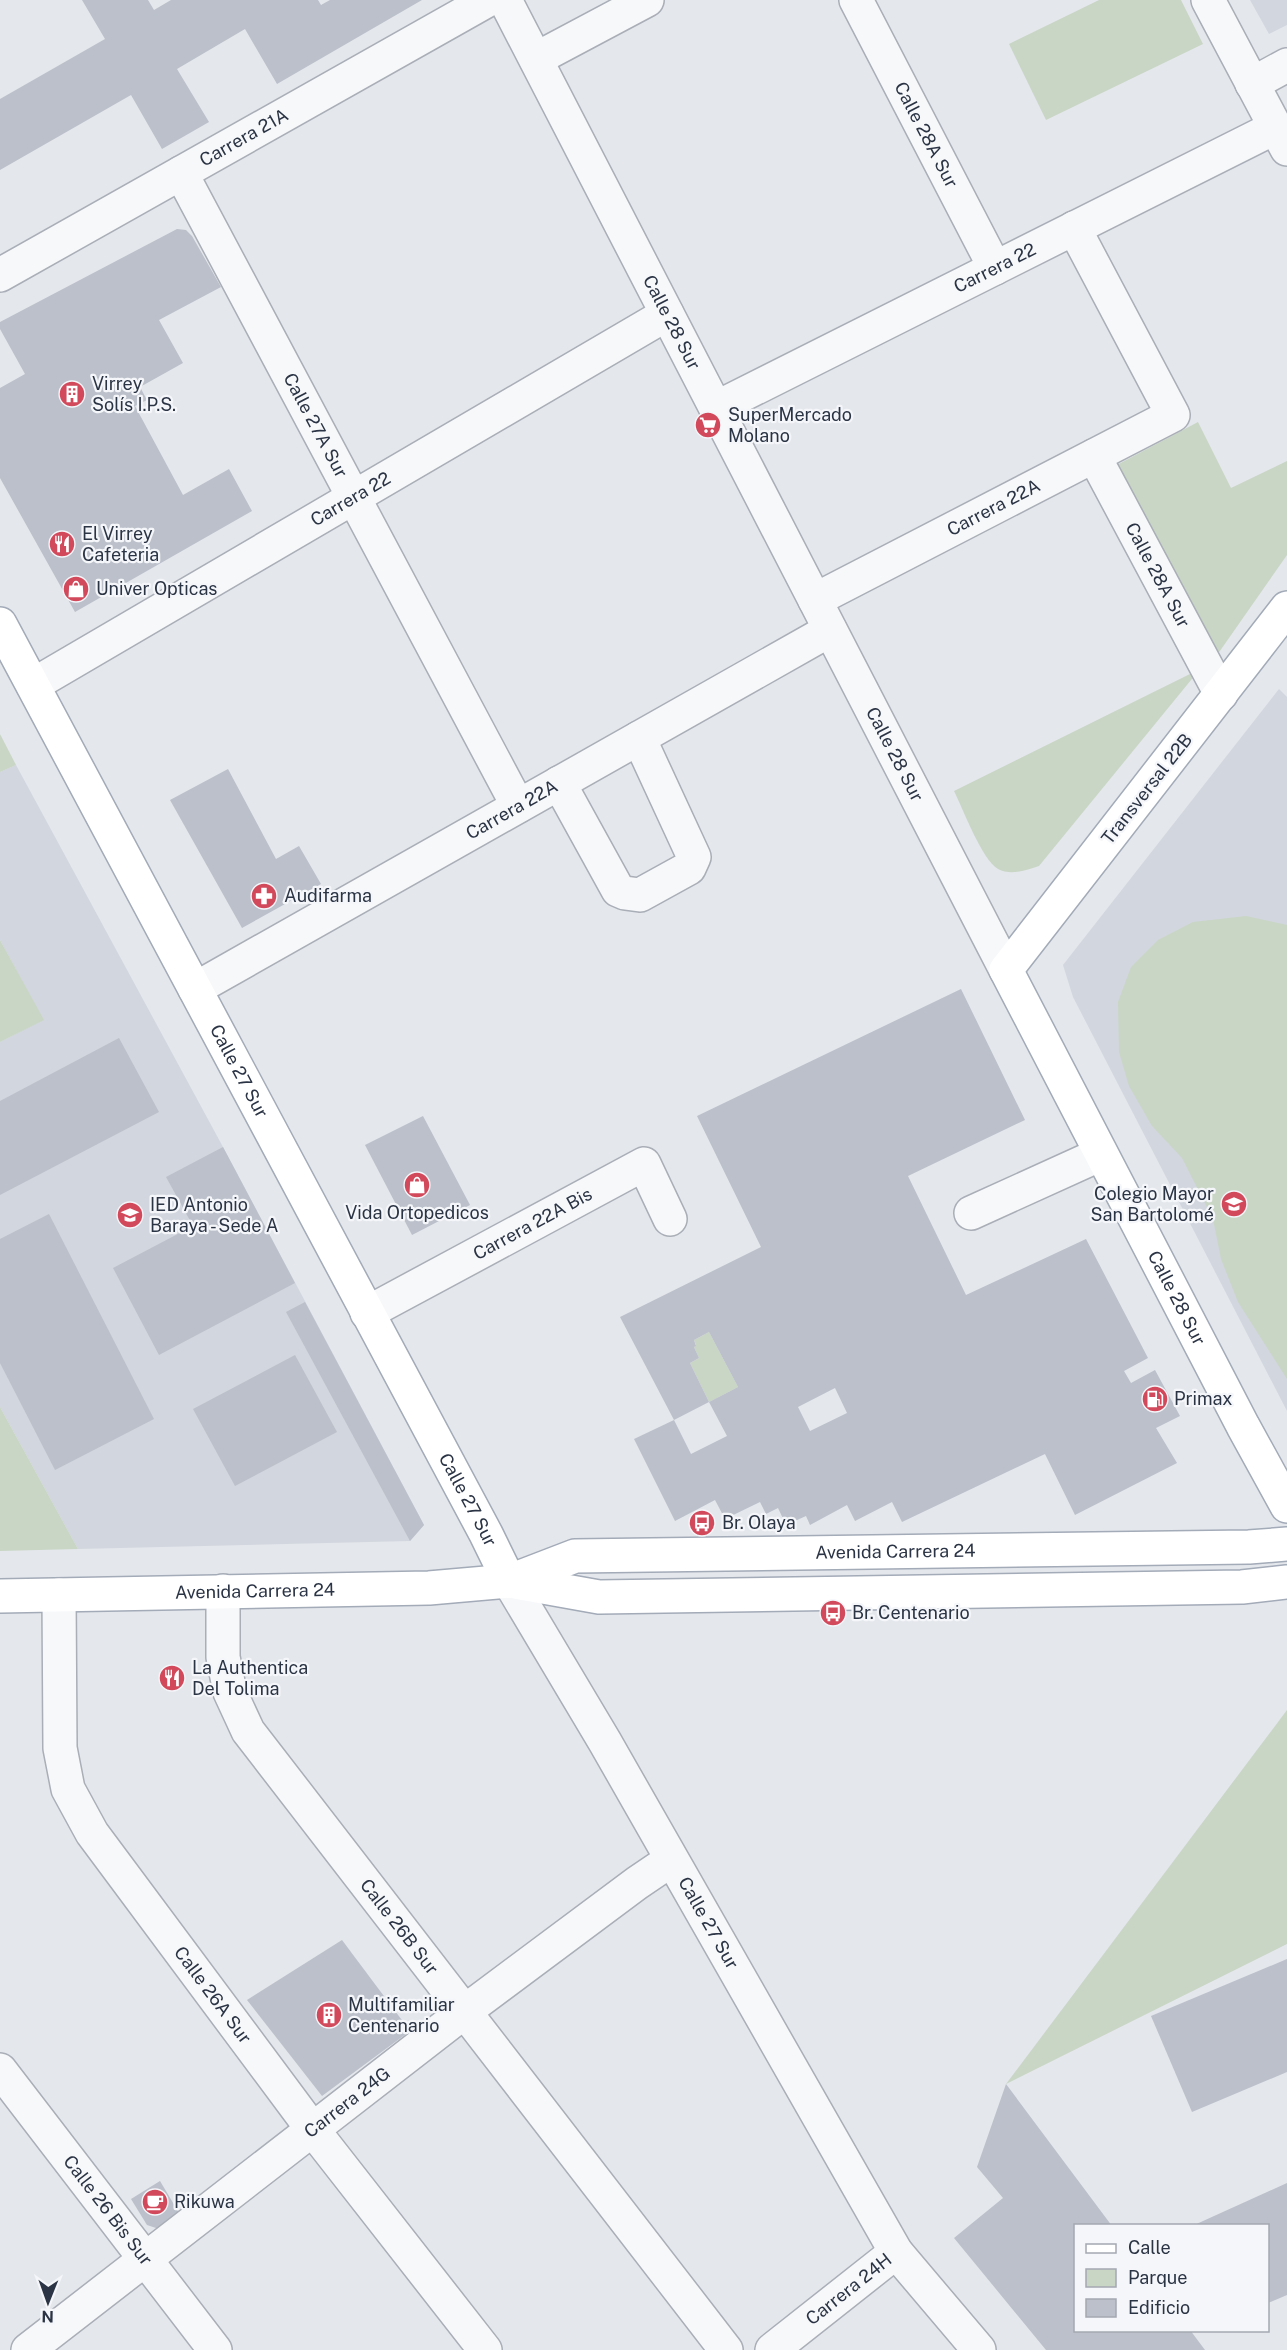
<svg xmlns="http://www.w3.org/2000/svg" width="1287" height="2350" font-family="'Public Sans',sans-serif">
	<rect width="100%" height="100%" fill="#e4e7ec"/>
	<!-- built -->
	<g fill="#d2d6de">
		<polygon points="1250,0 1287,0 1287,25 1269,34"/>
		<polygon points="1279,689 1287,697 1287,1411 1073,997 1063,965"/>
		<polygon points="16,765 223,1147 424,1525 410,1541 78,1549 0,1407 0,1042 43,1020 0,940 0,772"/>
	</g>
	<!-- green -->
	<g fill="#c9d6c5">
		<polygon points="1099,0 1181,0 1203,44 1046,120 1009,44"/>
		<polygon points="1198,422 1231,488 1287,461 1287,555 1215,658 1113,467"/>
		<path d="M1200 669 1039 866C1027 870 1011 876 998 869 982 860 963 809 954 791Z"/>
		<polygon points="0,734 16,765 0,772"/>
		<polygon points="1246,916 1287,925 1287,1379 1238,1302 1221,1259 1213,1219 1182,1158 1152,1126 1129,1086 1119,1052 1118,1002 1131,967 1158,940 1193,922"/>
		<polygon points="0,940 44,1020 0,1042"/>
		<polygon points="709,1332 738,1387 709,1402 690,1363 699,1358 694,1347 696,1345 694,1340"/>
		<polygon points="0,1407 78,1549 0,1551"/>
		<polygon points="1287,1710 1287,1944 1006,2084"/>
	</g>
	<!-- building -->
	<g fill="#bbc0ca" fill-rule="evenodd">
		<polygon points="82,0 148,0 154,10 171,0 318,0 321,5 330,0 422,0 277,84 245,29 177,69 209,122 162,149 131,95 0,170 0,99 105,39"/>
		<polygon points="177,229 186,230 192,236 221,287 159,320 183,363 140,387 147,400 135,406 183,495 229,469 252,511 75,612 0,478 0,388 25,374 0,329 0,322"/>
		<polygon points="228,769 276,859 299,846 321,884 242,928 170,800"/>
		<path d="M961 989 1025 1120 908 1176 966 1295 1086 1239 1148 1358 1124 1371 1131 1383 1155 1370 1180 1416 1156 1428 1177 1463 1075 1515 1045 1454 902 1522 892 1502 855 1521 847 1505 810 1525 806 1516 786 1525 778 1508 766 1514 760 1502 725 1519 715 1500 675 1521 634 1439 674 1420 691 1454 727 1436 709 1402 674 1420 620 1317 761 1247 697 1116ZM709 1332 738 1387 709 1402 690 1363 699 1358 694 1347 696 1346 694 1340ZM835 1388 847 1413 810 1431 798 1407Z"/>
		<polygon points="119,1038 159,1112 0,1195 0,1101"/>
		<polygon points="423,1116 470,1205 412,1235 365,1145"/>
		<polygon points="223,1147 295,1283 159,1355 113,1268 193,1226 166,1177"/>
		<polygon points="49,1214 154,1419 55,1470 0,1363 0,1239"/>
		<polygon points="305,1302 424,1525 410,1541 286,1312"/>
		<polygon points="295,1355 337,1432 235,1486 193,1409"/>
		<polygon points="342,1940 410,2031 322,2096 247,2000"/>
		<polygon points="1287,1959 1287,2072 1192,2112 1151,2016"/>
		<polygon points="1006,2084 1112,2226 1076,2226 1076,2330 1190,2330 1205,2350 1046,2350 954,2238 1003,2198 977,2167"/>
		<polygon points="160,2181 182,2218 162,2230 147,2225 131,2199"/>
		<polygon points="1287,2183 1287,2295 1268,2303 1268,2226 1192,2226"/>
	</g>
	<g fill="none" stroke-linecap="round" stroke-linejoin="round">
		<defs>
			<g id="minor">
				<path id="s1" d="M505 0 1006 970"/>
				<path id="s2" d="M856 0 995 268"/>
				<polyline points="1208,0 1287,149"/>
				<polyline points="536,59 647,0"/>
				<polyline points="1252,84 1287,65"/>
				<path id="s3" d="M181 173 518 806"/>
				<path id="s4" d="M0 275 488 0"/>
				<path id="s5" d="M716 408 1274 128"/>
				<path id="s6" d="M1094 456 1221 694"/>
				<path id="s7" d="M815 600 1173 415 1074 228"/>
				<path id="s8" d="M33 685 667 314"/>
				<polyline points="559,783 618,890 625,893 640,895 689,868 694,857 639,738"/>
				<path id="s9" d="M195 989 830 630"/>
				<polyline points="971,1213 1101,1154"/>
				<path id="s10" d="M367 1313 644 1164 670 1219"/>
				<path id="s11" d="M509 1581 605 1742 896 2252 979 2350"/>
				<path id="s12" d="M223 1591V1657L230 1692 248 1731 726 2350"/>
				<path id="s13" d="M59 1595 60 1748 68 1789 92 1833 313 2130 485 2350"/>
				<path id="s14" d="M0 2070 215 2350"/>
				<path id="s15" d="M28 2350 464 2012 637 1883 671 1860"/>
				<path id="s16" d="M772 2350 896 2252"/>
			</g>
			<g id="major">
				<path id="s17" d="M1287 608 1006 970 1243 1426 1287 1506"/>
				<path id="s18" d="M0 624 486 1534 509 1581"/>
				<path id="s19" d="M510 1581 575 1556 1249 1547 1287 1544"/>
				<path id="s20" d="M0 1596 429 1588 509 1581 599 1597 1242 1587 1287 1582"/>
			</g>
		</defs>
		<!-- minor casing -->
		<use href="#minor" stroke="#a9aeb7" stroke-width="36"/>
		<!-- major casing -->
		<use href="#major" stroke="#a3abb8" stroke-width="36"/>
		<!-- minor -->
		<use href="#minor" stroke="#f7f8fa" stroke-width="33"/>
		<!-- major -->
		<use href="#major" stroke="#fff" stroke-width="33"/>
	</g>
	<!-- icons -->
	<defs>
		<symbol id="building-disc" viewBox="-11 -11 22 22"><circle r="9.5" fill="#d1495b" stroke="#f4f6f9"/><path d="M-4-6H4V6H1V3H-1V6H-4ZM-2.5-4.3h1.7v1.8h-1.7ZM.8-4.3h1.7v1.8H.8ZM-2.5-1h1.7V.8h-1.7ZM.8-1h1.7V.8H.8Z" fill="#fff"/></symbol>
		<symbol id="supermarket-disc" viewBox="-11 -11 22 22"><circle r="9.5" fill="#d1495b" stroke="#f4f6f9"/><path d="M-6-5.5h2.5l.6 2H6L4.5 2H-2.5L-4.4-4H-6ZM-1.5 3.2a1.3 1.3 0 1 0 .1 0ZM3 3.2a1.3 1.3 0 1 0 .1 0Z" fill="#fff"/></symbol>
		<symbol id="restaurant-disc" viewBox="-11 -11 22 22"><circle r="9.5" fill="#d1495b" stroke="#f4f6f9"/><path d="M-5-6h1v4h1v-4h1v4h1v-4h1v5L-1.5 .5V6h-2V.5L-5-1ZM5-6V6H3V1.5H1.5Q1.5-4 5-6Z" fill="#fff"/></symbol>
		<symbol id="shop-disc" viewBox="-11 -11 22 22"><circle r="9.5" fill="#d1495b" stroke="#f4f6f9"/><path d="M-5-2.5h2.3a2.7 3.5 0 0 1 5.4 0H5L5.5 6h-11ZM-1.5-2.5h3a1.5 2.3 0 0 0-3 0Z" fill="#fff"/></symbol>
		<symbol id="pharmacy-disc" viewBox="-11 -11 22 22"><circle r="9.5" fill="#d1495b" stroke="#f4f6f9"/><path d="M-2-6h4v4h4v4h-4v4h-4v-4h-4v-4h4Z" fill="#fff"/></symbol>
		<symbol id="school-disc" viewBox="-11 -11 22 22"><circle r="9.5" fill="#d1495b" stroke="#f4f6f9"/><path d="M0-5L7-2L0 1L-7-2ZM-4 1L0 2.5L4 1V4Q0 6-4 4Z" fill="#fff"/></symbol>
		<symbol id="fuel-disc" viewBox="-11 -11 22 22"><circle r="9.5" fill="#d1495b" stroke="#f4f6f9"/><path d="M-5.5-6h7V0h2V4h1.3V-2.5L3-4.5l.8-.8L6-3V5H2.5V1h-1V6h-7ZM-4.2-4.7v3.2H.2V-4.7Z" fill="#fff"/></symbol>
		<symbol id="bus-disc" viewBox="-11 -11 22 22"><circle r="9.5" fill="#d1495b" stroke="#f4f6f9"/><path d="M-5-6H5V4H4V6H2V4H-2V6H-4V4H-5ZM-3.5-4V0h7V-4ZM-3.5 1.2v1.5H-2V1.2ZM2 1.2v1.5H3.5V1.2Z" fill="#fff"/></symbol>
		<symbol id="cafe-disc" viewBox="-11 -11 22 22"><circle r="9.5" fill="#d1495b" stroke="#f4f6f9"/><path d="M-5.5-4.5H6V0H3Q3 3.5 0 3.5H-2.5Q-5.5 3.5-5.5 0ZM3-3.2v2h1.7v-2ZM-6 4.5H4V6H-6Z" fill="#fff"/></symbol>
	</defs>
	<g fill-rule="evenodd">
		<use href="#building-disc" x="57" y="379" width="30" height="30"/>
		<use href="#supermarket-disc" x="693" y="410" width="30" height="30"/>
		<use href="#restaurant-disc" x="47" y="529" width="30" height="30"/>
		<use href="#shop-disc" x="61" y="574" width="30" height="30"/>
		<use href="#pharmacy-disc" x="249" y="881" width="30" height="30"/>
		<use href="#shop-disc" x="402" y="1170" width="30" height="30"/>
		<use href="#school-disc" x="1219" y="1189" width="30" height="30"/>
		<use href="#school-disc" x="115" y="1200" width="30" height="30"/>
		<use href="#fuel-disc" x="1140" y="1384" width="30" height="30"/>
		<use href="#bus-disc" x="687" y="1508" width="30" height="30"/>
		<use href="#bus-disc" x="818" y="1598" width="30" height="30"/>
		<use href="#restaurant-disc" x="157" y="1663" width="30" height="30"/>
		<use href="#building-disc" x="314" y="2000" width="30" height="30"/>
		<use href="#cafe-disc" x="140" y="2187" width="30" height="30"/>
	</g>
	<g text-anchor="middle" stroke-width="4.5" stroke-linejoin="round" paint-order="stroke">
		<!-- street labels -->
		<g font-size="18" fill="#2b3445" stroke="#f4f6f9">
			<text dy="6" stroke="none"><textPath href="#s2" startOffset="152">Calle 28A Sur</textPath></text>
			<text dy="6" stroke="none"><textPath href="#s4" startOffset="280">Carrera 21A</textPath></text>
			<text dy="6" stroke="none"><textPath href="#s5" startOffset="312">Carrera 22</textPath></text>
			<text dy="6" stroke="none"><textPath href="#s1" startOffset="363">Calle 28 Sur</textPath></text>
			<text dy="6" stroke="none"><textPath href="#s3" startOffset="286">Calle 27A Sur</textPath></text>
			<text dy="6" stroke="none"><textPath href="#s8" startOffset="368">Carrera 22</textPath></text>
			<text dy="6" stroke="none"><textPath href="#s7" startOffset="201">Carrera 22A</textPath></text>
			<text dy="6" stroke="none"><textPath href="#s6" startOffset="135">Calle 28A Sur</textPath></text>
			<text dy="6" stroke="none"><textPath href="#s1" startOffset="849">Calle 28 Sur</textPath></text>
			<text transform="translate(1147 789) rotate(-52)" y="6">Transversal 22B</text>
			<text dy="6" stroke="none"><textPath href="#s9" startOffset="364">Carrera 22A</textPath></text>
			<text dy="6" stroke="none"><textPath href="#s18" startOffset="507">Calle 27 Sur</textPath></text>
			<text dy="6" stroke="none"><textPath href="#s10" startOffset="188">Carrera 22A Bis</textPath></text>
			<text dy="6" stroke="none"><textPath href="#s17" startOffset="828">Calle 28 Sur</textPath></text>
			<text dy="6" stroke="none"><textPath href="#s18" startOffset="993">Calle 27 Sur</textPath></text>
			<text dy="6" stroke="none"><textPath href="#s19" startOffset="390">Avenida Carrera 24</textPath></text>
			<text dy="6" stroke="none"><textPath href="#s20" startOffset="255">Avenida Carrera 24</textPath></text>
			<text dy="6" stroke="none"><textPath href="#s11" startOffset="396">Calle 27 Sur</textPath></text>
			<text dy="6" stroke="none"><textPath href="#s12" startOffset="392">Calle 26B Sur</textPath></text>
			<text dy="6" stroke="none"><textPath href="#s13" startOffset="447">Calle 26A Sur</textPath></text>
			<text dy="6" stroke="none"><textPath href="#s15" startOffset="404">Carrera 24G</textPath></text>
			<text dy="6" stroke="none"><textPath href="#s14" startOffset="177">Calle 26 Bis Sur</textPath></text>
			<text dy="6" stroke="none"><textPath href="#s16" startOffset="98">Carrera 24H</textPath></text>
		</g>
		<!-- poi labels -->
		<g font-size="18" fill="#2b3445" stroke="#f4f6f9" text-anchor="start">
			<text x="92" y="390">Virrey<tspan x="92" dy="21">Solís I.P.S.</tspan></text>
			<text x="728" y="421">SuperMercado<tspan x="728" dy="21">Molano</tspan></text>
			<text x="82" y="540">El Virrey<tspan x="82" dy="21">Cafeteria</tspan></text>
			<text x="96" y="595">Univer Opticas</text>
			<text x="284" y="902">Audifarma</text>
			<text x="1214" y="1200" text-anchor="end">Colegio Mayor<tspan x="1214" dy="21">San Bartolomé</tspan></text>
			<text x="150" y="1211">IED Antonio<tspan x="150" dy="21">Baraya - Sede A</tspan></text>
			<text x="417" y="1219" text-anchor="middle">Vida Ortopedicos</text>
			<text x="1174" y="1405">Primax</text>
			<text x="722" y="1529">Br. Olaya</text>
			<text x="852" y="1619">Br. Centenario</text>
			<text x="192" y="1674">La Authentica<tspan x="192" dy="21">Del Tolima</tspan></text>
			<text x="348" y="2011">Multifamiliar<tspan x="348" dy="21">Centenario</tspan></text>
			<text x="174" y="2208">Rikuwa</text>
		</g>
	</g>
	<!-- legend -->
	<rect x="1074" y="2224" width="195" height="108" fill="#f4f6f9" stroke="#a4a8b1" stroke-width="1.5"/>
	<rect x="1086" y="2244" width="30" height="9" fill="#ffffff" stroke="#a4a8b1" stroke-width="1.5"/>
	<text x="1128" y="2254" font-size="18" fill="#2b3445">Calle</text>
	<rect x="1086" y="2269" width="30" height="18" fill="#c9d6c5" stroke="#a4a8b1" stroke-width="1.5"/>
	<text x="1128" y="2284" font-size="18" fill="#2b3445">Parque</text>
	<rect x="1086" y="2299" width="30" height="18" fill="#bbc0ca" stroke="#a4a8b1" stroke-width="1.5"/>
	<text x="1128" y="2314" font-size="18" fill="#2b3445">Edificio</text>
	<!-- north arrow -->
	<g transform="translate(48 2302) rotate(181)" stroke="#f4f6f9" stroke-width="4.5" paint-order="stroke">
	<path d="M0-4.5L10 22L0 15L-10 22Z" fill="#2b3445"/>
	<text y="-9" font-size="16" font-weight="bold" text-anchor="middle" fill="#2b3445">N</text>
	</g>
</svg>
